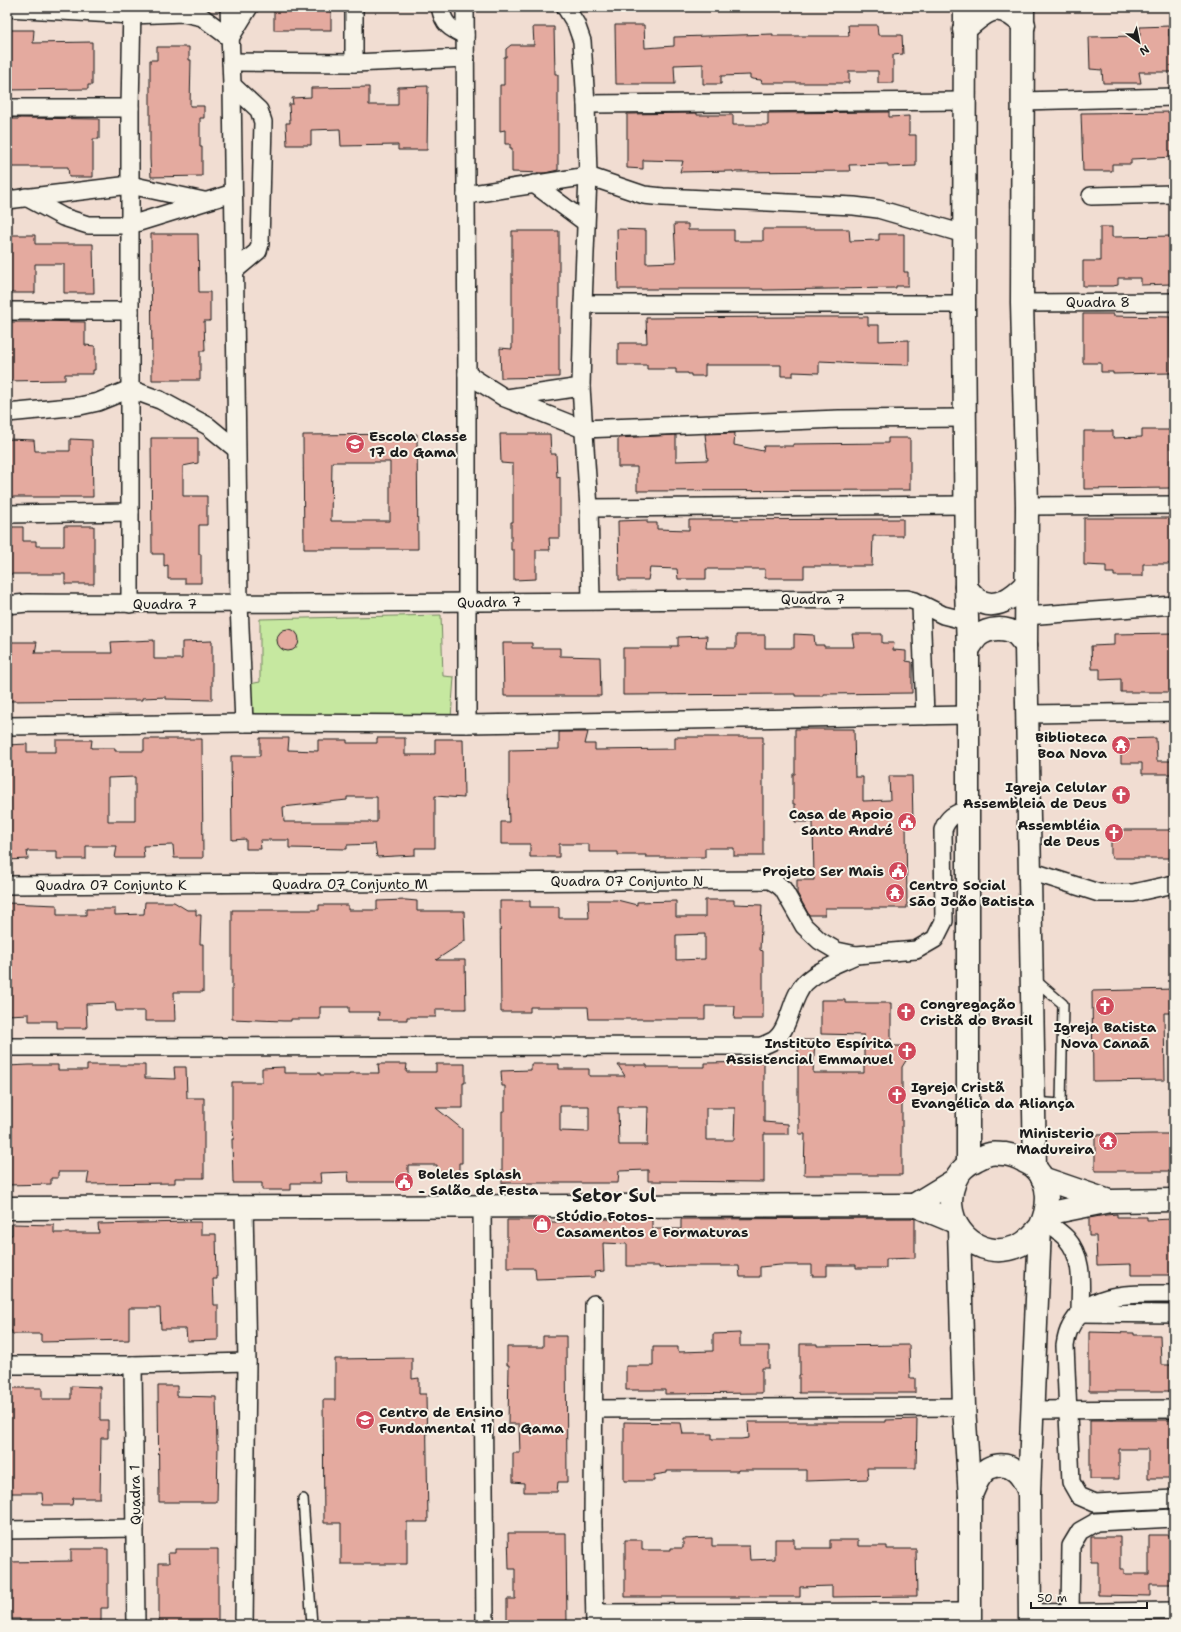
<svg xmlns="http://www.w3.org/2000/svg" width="1181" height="1632" font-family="'Shantell Sans',sans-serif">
	<rect width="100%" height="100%" fill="#f1ddd2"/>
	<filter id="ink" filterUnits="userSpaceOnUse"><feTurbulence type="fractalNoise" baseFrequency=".025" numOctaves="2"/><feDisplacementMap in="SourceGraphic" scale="8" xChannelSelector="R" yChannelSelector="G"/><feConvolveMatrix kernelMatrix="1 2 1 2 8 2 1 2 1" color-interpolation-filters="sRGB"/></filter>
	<g filter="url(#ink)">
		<!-- green -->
		<polygon fill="#c6e8a0" stroke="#71825e" points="441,615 443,676 454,677 451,718 249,719 244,685 260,682 260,619"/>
		<!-- building -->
		<g fill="#e4aa9f" stroke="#1c1c1c" fill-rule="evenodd">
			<rect x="274" y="7" width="57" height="23"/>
			<polygon points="615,25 644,25 645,48 674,46 674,37 773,34 773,36 849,36 848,25 877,25 878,35 902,35 903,54 893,55 893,83 878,83 878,71 849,71 849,83 762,83 761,80 752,79 750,78 750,75 721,76 721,84 703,84 703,64 674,65 675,84 616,84"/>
			<polygon points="1169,26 1169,36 1174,36 1174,72 1139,72 1141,83 1103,83 1102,70 1090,69 1089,37 1140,36 1140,27"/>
			<polygon points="533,27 554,27 555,74 558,74 558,170 545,173 512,172 512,148 510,148 510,144 505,144 505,130 500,131 500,85 504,85 504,57 506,57 506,49 511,45 534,45"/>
			<polygon points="7,30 34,30 33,43 92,42 92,85 88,85 88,89 7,90"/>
			<polygon points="157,47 189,47 189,60 191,60 190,106 204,106 204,118 200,118 200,147 202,147 202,176 151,177 150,159 150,60 157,60"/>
			<polygon points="428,86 427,150 398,150 398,145 341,146 340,129 311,130 311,145 287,145 286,123 290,123 289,104 293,104 292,98 311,97 311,88 369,87 369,105 398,105 398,87"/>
			<polygon points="889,112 889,117 909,116 909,135 916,135 916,166 888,167 888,164 849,165 850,171 733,172 733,171 680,172 683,161 643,160 643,169 627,168 627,114 697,113 697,115 733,115 733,125 768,125 768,113"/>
			<polygon points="1174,112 1174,157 1131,159 1131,164 1112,164 1112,171 1083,171 1081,113"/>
			<polygon points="19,118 99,119 99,139 93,139 93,177 69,177 68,167 7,167 7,119 19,119"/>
			<polygon points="674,224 688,224 688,230 734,230 734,241 763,241 763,229 849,229 850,241 879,240 879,234 904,234 904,272 908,272 908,286 896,286 896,288 763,290 763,289 618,289 617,229 646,230 646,263 676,262"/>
			<polygon points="1100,227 1112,227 1112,237 1174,236 1174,268 1170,268 1171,284 1141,285 1141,278 1118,278 1118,285 1113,286 1083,286 1083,261 1100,261"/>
			<polygon points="512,231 559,231 559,377 501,378 500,348 512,349"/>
			<polygon points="151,234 198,234 199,292 210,292 210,321 204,321 205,351 200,351 200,380 152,380"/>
			<polygon points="7,235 35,235 35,244 93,244 94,293 64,293 64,264 35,264 35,293 7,293"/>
			<polygon points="1083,314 1113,314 1113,316 1170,317 1171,373 1113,374 1113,372 1101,372 1101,363 1083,363"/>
			<polygon points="792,317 868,317 868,325 879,325 879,341 909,340 909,365 858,364 842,363 842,362 819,361 819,373 793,372 793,376 781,376 781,365 705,365 705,376 691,376 691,374 688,374 688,373 676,373 676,369 647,369 647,365 618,365 618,343 647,343 646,318"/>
			<polygon points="35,321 85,322 85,345 95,346 95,370 93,370 93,374 65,374 65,380 7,381 7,322 35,322"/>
			<polygon points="1142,430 1171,430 1171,488 1084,489 1084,431 1113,431 1113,438 1142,437"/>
			<polygon points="735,433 734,445 763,451 764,446 793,446 793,444 888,443 888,438 910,438 910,490 637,491 637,467 618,467 618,438 676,435 676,461 708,460 705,434"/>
			<path d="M417 434 418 549H304L303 435ZM332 462H390V521H331Z"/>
			<polygon points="500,434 550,434 551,454 556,454 557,478 560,477 560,538 549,538 550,550 536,550 536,579 514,580 514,550 511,550 511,522 513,522 513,464 501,463"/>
			<polygon points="151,438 198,438 198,463 183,466 183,496 207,496 207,525 199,525 199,554 201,554 201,583 185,583 185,579 168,579 168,565 164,566 164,554 152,554"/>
			<polygon points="7,439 34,440 35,451 70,451 70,439 92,440 93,497 7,497"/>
			<polygon points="1084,518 1170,518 1170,524 1174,525 1174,543 1172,543 1171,564 1143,564 1143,576 1114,576 1114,573 1106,573 1106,566 1084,565"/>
			<polygon points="903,519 903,536 873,536 872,566 804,566 804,578 765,578 765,569 706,569 706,579 678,579 677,569 650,568 648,580 619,580 618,521 647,520 647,523 657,523 657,529 689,530 689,520"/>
			<polygon points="64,526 94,526 94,584 65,584 65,574 7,574 7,527 23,527 23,541 36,541 36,546 64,546"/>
			<circle cx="288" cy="640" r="11"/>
			<polygon points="1174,633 1174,692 1121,692 1121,679 1100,680 1100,669 1092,669 1091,646 1114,645 1114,634"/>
			<polygon points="794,634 814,635 815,645 824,645 824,647 854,647 852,634 882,634 882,643 894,643 893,650 906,651 906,661 912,662 912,693 824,694 824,696 795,696 795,694 623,695 623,648 671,648 671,646 678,646 678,637 707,636 706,648 736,648 736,635 765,635 765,648 794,648"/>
			<polygon points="154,640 154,659 182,659 182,642 212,641 212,700 166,699 166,697 142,698 142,700 7,701 7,642 37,642 35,653 112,653 111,642"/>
			<polygon points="503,643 532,643 532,648 560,648 560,656 600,657 601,696 504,696"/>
			<polygon points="795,729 854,729 855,777 863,777 863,801 890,800 889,776 912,776 913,822 906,822 907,908 825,908 825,915 809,915 797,893 797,880 814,880 813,822 795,822 795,804 793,804 793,774 795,774"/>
			<polygon points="559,732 588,732 585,744 595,744 595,750 675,749 675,737 763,737 763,856 734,856 734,848 705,848 705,857 646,857 646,855 618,855 618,852 589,852 589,844 559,844 559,857 530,857 530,844 501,844 501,822 509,822 508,788 509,788 509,750 559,749"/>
			<path d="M260 738H289L288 750 318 751V740H347V743H377V738H405V755H430V754H435V739H463L464 798 435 796V848H415V855L377 857 375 844 347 845V849L289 848V840H260L261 849H246V839L232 840 231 756H260ZM347 797H377V822H284L283 807 347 800Z"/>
			<polygon points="1156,738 1157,761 1174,761 1174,774 1142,774 1142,763 1121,763 1121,739"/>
			<path d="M144 739H202L203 858H174L173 845 143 846 144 858H115L117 846H86V859H57V851H27L28 859 7 860V745L27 744V752H56V740H92L91 748H115V751H144ZM135 777V821H108V778Z"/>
			<polygon points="1111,830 1174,830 1174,858 1112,858 1112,856 1111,856"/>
			<polygon points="406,900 417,901 417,911 464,911 465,941 436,960 465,960 466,1009 436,1009 436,1017 407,1017 407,1020 378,1020 379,1012 349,1012 349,1007 320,1007 320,1019 291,1019 291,1021 283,1021 232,1019 232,910 319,910 319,905 348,905 348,910 377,910 377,901"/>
			<path d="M588 900H617L637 905V902L676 901V917H705V900H734V904L762 905 760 950 763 951V1019H734L735 1006H705V1019H589L588 1007H530V1012H501L500 901H530V907H559V918H589ZM705 934V959L676 960V935Z"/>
			<polygon points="145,902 174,902 187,910 196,910 196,915 201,915 200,944 203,944 203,992 174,992 175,1021 145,1021 145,1011 116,1011 115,1003 86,1004 87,1028 57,1028 57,1021 29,1021 29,1014 7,1015 7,903 57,905 57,915 86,915 86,909 115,909 115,915 144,914"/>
			<polygon points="1174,989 1174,1013 1164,1013 1165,1080 1093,1081 1092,991"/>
			<polygon points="821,1000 845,1000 845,1003 891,1003 891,1046 903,1046 903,1051 907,1059 902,1067 902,1175 804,1175 805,1134 799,1134 799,1119 798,1119 798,1040 815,1040 813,1073 864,1073 864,1035 821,1034"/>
			<path d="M764 1062V1122L788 1124V1134H764V1182L648 1181V1170L619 1171 618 1183H502V1111H505V1086H502L501 1071 531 1070V1064H559V1069H589V1076H625L618 1065H647V1067H705V1063ZM560 1106H589V1132L560 1131ZM618 1107H648L647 1145H619ZM706 1108H735L734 1140H706Z"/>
			<polygon points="378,1064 407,1064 406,1072 436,1072 436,1064 465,1064 465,1083 463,1083 463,1108 436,1108 462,1129 462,1163 459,1163 459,1172 437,1172 437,1165 408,1165 408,1182 349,1182 348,1172 320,1173 321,1183 291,1183 291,1190 262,1190 262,1183 233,1183 232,1139 234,1139 232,1123 232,1082 262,1082 262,1068 284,1067 284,1073 320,1073 320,1075 349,1075 349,1073 379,1073"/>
			<polygon points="29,1065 58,1065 58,1070 87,1070 87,1065 145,1065 145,1078 175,1079 174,1067 186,1067 187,1098 204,1098 204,1178 175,1178 175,1183 87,1184 89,1172 58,1172 58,1178 51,1178 51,1184 7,1185 7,1066"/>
			<polygon points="1151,1134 1174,1134 1174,1171 1095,1171 1095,1135"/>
			<polygon points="1117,1214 1117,1217 1147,1217 1147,1220 1174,1219 1174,1275 1131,1275 1131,1264 1097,1265 1096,1236 1089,1236 1089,1218 1106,1215"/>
			<polygon points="913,1218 915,1219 915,1258 886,1259 886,1268 856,1268 856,1265 827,1265 827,1276 812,1276 812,1265 780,1265 760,1267 760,1277 740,1277 739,1266 676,1266 676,1267 659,1268 659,1266 627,1266 627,1244 603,1243 604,1271 594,1272 595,1277 536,1279 535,1268 507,1268 507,1220 535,1220 535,1222 564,1222 564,1219 652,1219 652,1229 681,1229 681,1219"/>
			<polygon points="187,1222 201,1222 201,1234 216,1234 217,1279 213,1279 214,1305 218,1305 218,1340 187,1341 186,1329 161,1329 160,1308 129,1308 129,1340 41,1342 41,1334 12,1334 12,1331 7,1331 7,1235 12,1235 12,1224 54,1225 54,1233 99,1233 98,1224"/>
			<polygon points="1089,1332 1134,1333 1134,1335 1160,1335 1161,1365 1174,1365 1174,1391 1089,1391"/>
			<polygon points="740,1333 740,1346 769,1346 769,1368 762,1368 762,1393 665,1394 665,1390 626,1390 626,1366 653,1366 653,1347 678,1347 678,1352 713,1351 713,1334"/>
			<polygon points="543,1336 566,1336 567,1482 558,1482 557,1492 524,1492 524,1483 513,1482 513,1453 520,1453 519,1424 508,1424 509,1365 507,1365 507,1347 543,1347"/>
			<polygon points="800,1344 817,1344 817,1346 909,1345 910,1378 915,1378 915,1393 799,1393 799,1375 800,1375"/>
			<polygon points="412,1358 412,1379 419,1378 419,1394 426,1394 428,1522 407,1522 407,1564 341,1564 341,1523 324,1523 323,1400 335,1400 335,1359"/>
			<polygon points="71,1386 100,1387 100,1420 108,1420 108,1438 101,1438 100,1498 73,1498 72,1505 43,1505 42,1493 7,1493 7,1388 42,1388 42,1399 71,1399"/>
			<polygon points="158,1386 177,1386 177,1396 216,1397 217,1444 218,1444 217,1502 159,1502"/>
			<polygon points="917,1419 916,1468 867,1468 868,1479 806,1481 806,1470 738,1470 738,1471 667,1471 667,1473 654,1475 654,1481 624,1481 624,1422 681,1423 683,1434 712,1434 712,1439 741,1439 749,1438 748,1422 886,1422 886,1420"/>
			<polygon points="1090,1420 1172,1420 1172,1433 1174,1433 1174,1478 1148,1478 1148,1449 1119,1449 1119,1479 1090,1479"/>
			<polygon points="508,1533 566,1533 567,1625 507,1625 507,1599 515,1599 515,1569 509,1569"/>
			<polygon points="1149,1535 1174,1535 1174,1584 1150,1584 1150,1596 1098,1595 1098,1562 1091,1562 1091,1537 1120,1537 1120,1569 1124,1569 1124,1574 1149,1574"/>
			<polygon points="712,1538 712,1546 749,1546 750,1560 775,1559 775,1539 794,1539 794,1548 830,1548 830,1540 858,1540 858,1546 887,1546 887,1549 916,1549 917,1596 832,1597 832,1586 800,1587 800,1597 625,1597 625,1540 642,1540 642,1550 671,1550 671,1548 683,1548 683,1539"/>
			<polygon points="71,1549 108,1549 108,1608 101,1608 101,1625 20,1625 20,1619 7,1619 7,1562 71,1561"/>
			<polygon points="175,1549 218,1549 218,1625 159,1625 159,1563 169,1563 168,1553 175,1553"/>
		</g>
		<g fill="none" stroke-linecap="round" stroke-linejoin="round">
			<defs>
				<g id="service">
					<polyline points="1033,1102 1061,1104 1063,1004 1034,979"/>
					<polyline points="303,1499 312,1625"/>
				</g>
				<g id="minor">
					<polyline points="229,7 232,85 239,604 244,723"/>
					<polyline points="354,7 354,63 466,58"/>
					<path d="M440 7C444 25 449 28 465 35"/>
					<polyline points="465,7 467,374 467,724"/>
					<polyline points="7,8 132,15 183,13 202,17 230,38 249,7"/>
					<polyline points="566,8 576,24 582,41 586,104 588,176 583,304 581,387 589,508 591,600"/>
					<polyline points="231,62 354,63"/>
					<polyline points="232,85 259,110 263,122 260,244 258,251 234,271"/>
					<polyline points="1022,101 1174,97"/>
					<polyline points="586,104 966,101"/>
					<polyline points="7,108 130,108"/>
					<polyline points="534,184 585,222"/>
					<polyline points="466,195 588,176 644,195 663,197 854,206 878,209 964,234"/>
					<polyline points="1091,196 1174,194"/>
					<polyline points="26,197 63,217 88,225 130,225 233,193"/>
					<polyline points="7,200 130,185 204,201"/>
					<polyline points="1022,303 1174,302"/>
					<polyline points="583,304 964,304"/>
					<polyline points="7,311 130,311"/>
					<polyline points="467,374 505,398 583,429 839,419 965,418"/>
					<polyline points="507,398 581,387"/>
					<polyline points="7,413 80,406 98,402 130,389 160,400 208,426 236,449"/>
					<polyline points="1027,506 1174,505"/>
					<polyline points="589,508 966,505"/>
					<polyline points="7,514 130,512"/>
					<polyline points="130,604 130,108 132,7"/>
					<path d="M7 605 27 603C321 605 614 600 907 599L915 601 943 615 967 621"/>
					<polyline points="921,605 925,716"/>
					<polyline points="1026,616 1174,605"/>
					<polyline points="1028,714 1174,712"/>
					<polyline points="7,726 244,723 467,724 968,715"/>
					<polyline points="1030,871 1099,893 1133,893 1174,884"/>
					<path d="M7 885 770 880 777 884 783 889 804 926 820 941 837 951 856 955 916 950 935 939 944 921 943 830C948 816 955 814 968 809"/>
					<path d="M7 1047 761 1046C765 1045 769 1043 773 1041 790 1031 790 998 805 983 818 970 839 963 856 955"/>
					<polyline points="482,1206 485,1625"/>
					<polyline points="244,1208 247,1362 244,1625"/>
					<path d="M1044 1220C1051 1226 1059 1231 1066 1238 1085 1259 1080 1287 1080 1313L1174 1314"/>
					<path d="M1174 1294C1137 1295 1089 1288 1070 1328 1067 1333 1066 1340 1065 1346L1071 1482 1079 1496 1095 1503 1174 1499"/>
					<polyline points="594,1304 593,1525 595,1625"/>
					<polyline points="7,1365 133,1365 247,1362"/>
					<polyline points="133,1365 136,1625"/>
					<polyline points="594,1409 964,1407"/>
					<polyline points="1033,1410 1174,1409"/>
					<polyline points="7,1530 135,1528"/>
					<polyline points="1070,1612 1071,1546 1080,1531 1096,1522 1174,1518"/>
					<polyline points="595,1613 970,1612"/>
					<polyline points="1030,1613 1174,1611"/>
				</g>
				<g id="tertiary">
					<polyline points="1042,1178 1109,1201"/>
					<polyline points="914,1205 955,1180"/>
					<polyline points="7,1208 914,1205 955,1222"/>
					<polyline points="1046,1214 1110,1201 1174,1200"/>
				</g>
				<g id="secondary">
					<polyline points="965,7 964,304 966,587 968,650 968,1164"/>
					<polyline points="1023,7 1022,303 1027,506 1026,645 1035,1168"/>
					<path d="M964 30C988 8 998 0 1024 25"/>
					<path d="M966 587C969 591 973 596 977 599 994 612 1014 597 1026 584"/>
					<path d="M968 650C971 645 974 640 978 636 988 628 1006 626 1017 635 1020 638 1023 642 1026 645"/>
					<polyline points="959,1229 964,1407 970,1497 970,1625"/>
					<path d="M970 1497C974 1489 977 1478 984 1472 986 1469 991 1467 995 1466 1014 1462 1023 1477 1029 1492"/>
					<path d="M1030 1625 1029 1492 1040 1227C1049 1209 1051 1183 1035 1168 1032 1165 1027 1163 1024 1161 1017 1157 1013 1155 1005 1154 1000 1154 994 1153 990 1154 985 1155 980 1158 976 1160 967 1164 958 1172 955 1181 938 1223 978 1265 1020 1245 1028 1241 1034 1234 1040 1227"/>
				</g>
			</defs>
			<!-- service casing -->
			<use href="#service" stroke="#1c1c1c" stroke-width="12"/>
			<!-- minor casing -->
			<use href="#minor" stroke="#1c1c1c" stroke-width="20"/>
			<!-- tertiary casing -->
			<use href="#tertiary" stroke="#1c1c1c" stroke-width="25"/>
			<!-- secondary casing -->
			<use href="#secondary" stroke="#1c1c1c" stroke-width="25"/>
			<!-- service -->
			<use href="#service" stroke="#f7f3e8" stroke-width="9"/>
			<!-- minor -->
			<use href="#minor" stroke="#f7f3e8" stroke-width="17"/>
			<!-- tertiary -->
			<use href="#tertiary" stroke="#f7f3e8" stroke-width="22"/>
			<!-- secondary -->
			<use href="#secondary" stroke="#f7f3e8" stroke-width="22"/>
		</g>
	</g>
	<!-- icons -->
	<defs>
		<symbol id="school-disc" viewBox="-11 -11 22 22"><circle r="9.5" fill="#d1495b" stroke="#f7f3e8"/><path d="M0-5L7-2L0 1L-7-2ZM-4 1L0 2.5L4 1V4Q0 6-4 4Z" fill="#fff"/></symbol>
		<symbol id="temple-disc" viewBox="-11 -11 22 22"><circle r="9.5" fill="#d1495b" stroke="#f7f3e8"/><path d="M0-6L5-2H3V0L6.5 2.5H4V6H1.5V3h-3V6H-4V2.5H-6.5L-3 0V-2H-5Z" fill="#fff"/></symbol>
		<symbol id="church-disc" viewBox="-11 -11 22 22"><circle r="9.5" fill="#d1495b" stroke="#f7f3e8"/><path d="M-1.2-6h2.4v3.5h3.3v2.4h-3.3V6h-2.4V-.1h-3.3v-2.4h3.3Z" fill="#fff"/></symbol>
		<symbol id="civic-disc" viewBox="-11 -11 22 22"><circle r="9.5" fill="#d1495b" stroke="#f7f3e8"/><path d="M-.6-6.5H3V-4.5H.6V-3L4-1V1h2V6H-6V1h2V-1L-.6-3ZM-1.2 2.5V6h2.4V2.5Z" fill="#fff"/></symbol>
		<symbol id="shop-disc" viewBox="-11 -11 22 22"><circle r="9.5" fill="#d1495b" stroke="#f7f3e8"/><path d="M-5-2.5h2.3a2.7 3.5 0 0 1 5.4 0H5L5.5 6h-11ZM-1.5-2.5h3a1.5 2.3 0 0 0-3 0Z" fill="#fff"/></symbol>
	</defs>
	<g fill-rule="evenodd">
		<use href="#school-disc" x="344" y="433" width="22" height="22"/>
		<use href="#temple-disc" x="1110" y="734" width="22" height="22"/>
		<use href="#church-disc" x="1110" y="784" width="22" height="22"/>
		<use href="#civic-disc" x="896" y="811" width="22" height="22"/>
		<use href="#church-disc" x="1103" y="822" width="22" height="22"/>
		<use href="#civic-disc" x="887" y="860" width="22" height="22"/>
		<use href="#temple-disc" x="884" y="882" width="22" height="22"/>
		<use href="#church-disc" x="1094" y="995" width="22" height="22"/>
		<use href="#church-disc" x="895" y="1001" width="22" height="22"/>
		<use href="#church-disc" x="896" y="1040" width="22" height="22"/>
		<use href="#church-disc" x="886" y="1084" width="22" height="22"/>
		<use href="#temple-disc" x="1097" y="1130" width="22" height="22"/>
		<use href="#civic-disc" x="393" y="1171" width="22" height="22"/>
		<use href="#shop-disc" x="531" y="1213" width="22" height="22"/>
		<use href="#school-disc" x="354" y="1409" width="22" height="22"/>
	</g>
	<g text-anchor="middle" stroke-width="4" stroke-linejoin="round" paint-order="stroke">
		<!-- street labels -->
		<g font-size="14" fill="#1c1c1c" stroke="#f7f3e8">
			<text x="1098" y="307">Quadra 8</text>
			<text x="813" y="604">Quadra 7</text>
			<text transform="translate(489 602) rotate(-1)" y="5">Quadra 7</text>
			<text x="165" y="609">Quadra 7</text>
			<text x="627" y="886">Quadra 07 Conjunto N</text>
			<text x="350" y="889">Quadra 07 Conjunto M</text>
			<text x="111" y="890">Quadra 07 Conjunto K</text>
			<text transform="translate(135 1495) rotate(-91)" y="5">Quadra 1</text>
		</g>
		<!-- poi labels -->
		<g font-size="14" font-weight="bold" fill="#1c1c1c" stroke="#f7f3e8" text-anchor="start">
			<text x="369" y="441">Escola Classe<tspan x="369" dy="16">17 do Gama</tspan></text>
			<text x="1107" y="742" text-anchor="end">Biblioteca<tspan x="1107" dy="16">Boa Nova</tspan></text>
			<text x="1107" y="792" text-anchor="end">Igreja Celular<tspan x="1107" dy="16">Assembleia de Deus</tspan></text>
			<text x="893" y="819" text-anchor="end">Casa de Apoio<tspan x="893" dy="16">Santo André</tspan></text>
			<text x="1100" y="830" text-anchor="end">Assembléia<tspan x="1100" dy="16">de Deus</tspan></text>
			<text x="884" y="876" text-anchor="end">Projeto Ser Mais</text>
			<text x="909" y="890">Centro Social<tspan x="909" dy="16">São João Batista</tspan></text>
			<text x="920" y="1009">Congregação<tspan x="920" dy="16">Cristã do Brasil</tspan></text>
			<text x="1105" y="1032" text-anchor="middle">Igreja Batista<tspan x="1105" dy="16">Nova Canaã</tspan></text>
			<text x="893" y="1048" text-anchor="end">Instituto Espírita<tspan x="893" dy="16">Assistencial Emmanuel</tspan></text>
			<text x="911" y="1092">Igreja Cristã<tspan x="911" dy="16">Evangélica da Aliança</tspan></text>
			<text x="1094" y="1138" text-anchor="end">Ministerio<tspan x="1094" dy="16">Madureira</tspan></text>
			<text x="418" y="1179">Boleles Splash<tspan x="418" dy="16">- Salão de Festa</tspan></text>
			<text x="556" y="1221">Stúdio Fotos-<tspan x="556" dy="16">Casamentos e Formaturas</tspan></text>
			<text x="379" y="1417">Centro de Ensino<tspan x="379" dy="16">Fundamental 11 do Gama</tspan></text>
		</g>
		<!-- district labels -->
		<g font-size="18" font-weight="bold" fill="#1c1c1c" stroke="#f7f3e8">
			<text x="614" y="1202">Setor Sul</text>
		</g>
	</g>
	<!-- margin -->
	<rect width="1181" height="1632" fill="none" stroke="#f7f3e8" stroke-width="24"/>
	<rect x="12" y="12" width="1157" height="1608" fill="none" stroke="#1c1c1c" stroke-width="1.5" filter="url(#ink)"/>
	<!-- north arrow -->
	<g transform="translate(1139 42) rotate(147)" stroke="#f7f3e8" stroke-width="3" paint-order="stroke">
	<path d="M0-3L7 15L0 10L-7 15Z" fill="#1c1c1c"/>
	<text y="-6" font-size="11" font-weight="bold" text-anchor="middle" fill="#1c1c1c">N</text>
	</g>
	<!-- scale -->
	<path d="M1031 1602v6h116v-6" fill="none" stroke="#1c1c1c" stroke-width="2"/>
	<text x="1037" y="1602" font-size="12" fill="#1c1c1c" stroke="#f7f3e8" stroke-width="3" paint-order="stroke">50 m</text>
</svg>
